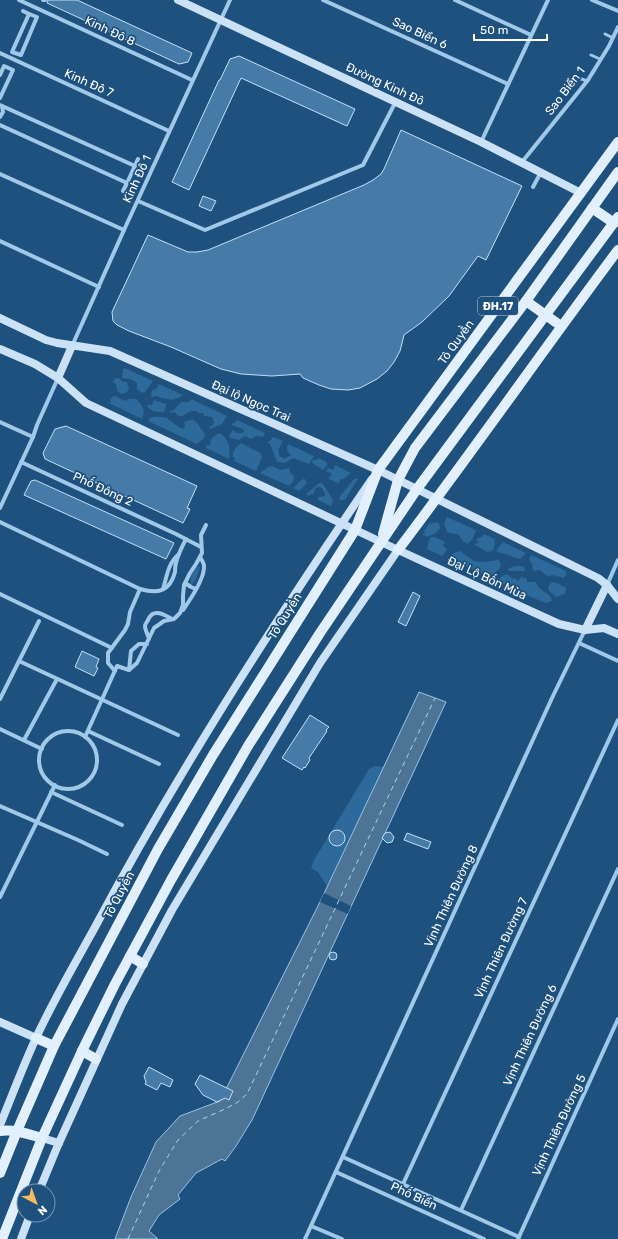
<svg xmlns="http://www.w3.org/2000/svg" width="618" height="1239" font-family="Rubik,sans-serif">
	<rect width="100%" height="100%" fill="#1e517d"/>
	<!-- green -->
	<g fill="#2d699a">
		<polygon points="125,368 153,381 145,392 142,393 137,389 137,383 131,379 122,378 123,369"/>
		<polygon points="115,378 121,379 121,381 127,382 129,388 127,392 122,394 117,391 116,384 113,382"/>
		<path d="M159 384 183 395C173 402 168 400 156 396H154L152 398 151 396 152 390 156 389Z"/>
		<path d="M114 396C118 397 121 400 126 401L128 399H136C143 406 146 409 142 419L109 403 111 401 110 399Z"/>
		<path d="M191 399 227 416 222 424 210 429 209 426H212L214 422 212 417 204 416 203 413H199L196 411C195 411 190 411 189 412 183 415 181 420 174 412L171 413 170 412V411L174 410 181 402H189Z"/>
		<path d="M154 400 166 404V407L164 412C157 413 151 411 147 406L149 404 151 406Z"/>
		<path d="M151 417C157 417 163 416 168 419 173 422 177 427 183 429L185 426 184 422 193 419 197 423 205 434 204 438 197 444 148 421Z"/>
		<path d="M237 420 265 433 263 437C255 437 258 434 251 439L245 436 239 440 230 438 229 436 233 430 237 433H242L244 432V430L243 429 231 425 233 423H235Z"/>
		<path d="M220 433C229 440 231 447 229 459L206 448V444L208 446 210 445C211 438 213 436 220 433Z"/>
		<path d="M273 437 283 441 278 450 280 457H282L284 459 291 455C287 451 286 449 288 444L314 456 309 464 293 458 285 463 277 462 270 444 267 442 270 441Z"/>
		<path d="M241 443 260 453 262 457 256 471 234 461 235 458 233 457C232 451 236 447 241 443Z"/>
		<polygon points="319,458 327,462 327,465 323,470 312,463 313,460 316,460"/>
		<polygon points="335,465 351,473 343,479 341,479 338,484 332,480 330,480 328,476 331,477 331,473 326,472 328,468 333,470"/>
		<polygon points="272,466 280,470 289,468 291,474 294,476 293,482 289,486 260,473 268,467"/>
		<polygon points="355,478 359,480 357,480 345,500 341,500 339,499 340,496"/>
		<polygon points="303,479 305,479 307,483 299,491 293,488"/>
		<path d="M319 483H322C327 489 330 495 333 501L331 506 318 500V497L325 496V494L322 488C317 485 314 489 314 494H311L309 496 306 494Z"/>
		<path d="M447 517 476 530C474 536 473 540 467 544L462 540 459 535 447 532 444 523Z"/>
		<polygon points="437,522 439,524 440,528 436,533 427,537 422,534 425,533 424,531 429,524"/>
		<polygon points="484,534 495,539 494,548 492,551 487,552 475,545 476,543 479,543 476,539 483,536"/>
		<polygon points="431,537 435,537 445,542 443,545 447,550 442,556 427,549 429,540"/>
		<path d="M503 542 526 553 520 559C515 558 511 556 506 554 502 553 500 553 496 551Z"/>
		<path d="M460 551 474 561 483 562 499 560 501 565 499 569 490 577 449 559C451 554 455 552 460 551Z"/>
		<polygon points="531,555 564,570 566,572 566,575 563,578 558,576 555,577 555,575 547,576 540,570 533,571 532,564 529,559"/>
		<path d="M198 566 200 567C198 573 197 581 191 585 190 578 192 571 198 566Z"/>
		<polygon points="516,566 522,566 524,567 525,571 508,571 509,568"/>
		<path d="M504 575C510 574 509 577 513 579L515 578 518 581 521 577 527 579V582H536L539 588 550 596 552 600 550 602 545 603 496 581Z"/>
		<polygon points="552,582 559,584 563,587 565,586 566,588 565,594 556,597 548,590 549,585"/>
		<polygon points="375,766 384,767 327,886 318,872 311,868 314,860 369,769"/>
	</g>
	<!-- water -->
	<polygon fill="#4e7495" stroke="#94c4ea" points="419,692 446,702 252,1120 236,1146 225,1161 222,1159 196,1173 178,1195 180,1199 159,1215 149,1231 158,1239 115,1239 131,1197 156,1142 180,1116 220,1101 320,902"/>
	<!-- pier -->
	<polygon fill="#1e517d" points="324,893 351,906 348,914 320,902"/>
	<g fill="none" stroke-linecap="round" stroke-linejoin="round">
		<!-- ferry -->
		<polyline stroke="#abd1f0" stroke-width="1" stroke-dasharray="5 4" stroke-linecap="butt" points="128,1239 159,1171 178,1140 198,1121 227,1108 238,1102 247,1094 435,698"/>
	</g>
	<!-- building -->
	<g fill="#467ba7" stroke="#c4e0f6">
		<polygon points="48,0 77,0 192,53 188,62 179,64 47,3"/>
		<polygon points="239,56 355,109 347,126 241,78 189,190 172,182 219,80 220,80 230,59"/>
		<polygon points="401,130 522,186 486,260 478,256 449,296 422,322 404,335 400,351 394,362 387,371 377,379 360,388 348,390 331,389 319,385 303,378 300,374 272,376 241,374 221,369 171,347 129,331 117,325 113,321 112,312 148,235 188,252 197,252 208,250 364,185 373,180 381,174 384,169"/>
		<polygon points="203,196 216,201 211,211 199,206"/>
		<polygon points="66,426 197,486 187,508 190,509 183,523 45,459 43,453 55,429"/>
		<polygon points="35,480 174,543 166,559 24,495 31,481"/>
		<polygon points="413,592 420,596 406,626 398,622"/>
		<polygon points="82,651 99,659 96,667 98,668 94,676 75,667"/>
		<polygon points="310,715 329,727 326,730 327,731 309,758 310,760 305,768 304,767 302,770 282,758"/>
		<circle cx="337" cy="838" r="8"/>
		<polygon points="390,832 394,837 392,842 387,843 382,838 385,833"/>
		<polygon points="407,833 431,842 428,849 404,840"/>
		<circle cx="333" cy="956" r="4"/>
		<polygon points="149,1067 173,1080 170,1087 161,1083 157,1090 145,1084 146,1082 144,1076"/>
		<polygon points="200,1075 233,1091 229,1100 225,1098 217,1102 203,1095 195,1084"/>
	</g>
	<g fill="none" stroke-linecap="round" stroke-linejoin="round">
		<!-- lane -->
		<g stroke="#a0c8e8" stroke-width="3">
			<polyline points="605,34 613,38"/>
			<polyline points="591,55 600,59"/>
			<polyline points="576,77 587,81"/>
		</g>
		<!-- street -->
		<g stroke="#a0c8e8" stroke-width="4">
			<polyline points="19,0 192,80"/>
			<polyline points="43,0 45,0"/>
			<polyline points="323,0 508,84"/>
			<polyline points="455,0 531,35"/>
			<polyline points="592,0 618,11"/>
			<polyline points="23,11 29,14"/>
			<polygon points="29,14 37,17 21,55 12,52"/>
			<polyline points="0,53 169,131"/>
			<polyline points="0,75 4,66 13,70 0,98"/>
			<polyline points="0,105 135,166"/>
			<polyline points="0,117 3,112 2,106"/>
			<polyline points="0,125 127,183 138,159"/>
			<polyline points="481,142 548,0"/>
			<polyline points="522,162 588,80 609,46 618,27"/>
			<polyline points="0,174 124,230"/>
			<polyline points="533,187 541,172"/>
			<polyline points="123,191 127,183"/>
			<polyline points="138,201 205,230 363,165 395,103"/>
			<polyline points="0,241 99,287"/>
			<polyline points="72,346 124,230 230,0"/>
			<polyline points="0,422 33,437"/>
			<polyline points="21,462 176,534 201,547"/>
			<polyline points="0,508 33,437 37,425 58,378"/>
			<polyline points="0,522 140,589"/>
			<polyline points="185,583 191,587 196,589"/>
			<polyline points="607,585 618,560"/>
			<path d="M163 589C167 576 168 563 179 554"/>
			<polyline points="0,594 112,648"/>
			<path d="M183 610C190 600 205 578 204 566 204 563 201 559 200 557"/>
			<path d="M149 639C148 635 145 630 145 626 145 624 147 622 148 620 153 608 163 614 172 619"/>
			<polyline points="579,643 618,661"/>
			<polyline points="19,661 178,735"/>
			<polyline points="129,670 131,651 139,644 147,644"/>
			<path d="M115 671 108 663V653L125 630 128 624 130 612 140 589C157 594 170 592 175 572 175 569 175 566 176 563 178 554 182 547 186 539"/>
			<polyline points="0,699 39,621"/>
			<polyline points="0,729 42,749"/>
			<polyline points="88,731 159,764"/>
			<circle cx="68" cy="760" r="29"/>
			<polyline points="85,737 117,666 129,670 137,663 154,628 164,621 174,619 180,613 183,605 183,596 184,585 190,573 196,564 202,553 201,535 206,525"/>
			<polyline points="24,740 57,679"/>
			<polyline points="51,792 122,825"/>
			<polyline points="0,806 78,840 107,854"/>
			<polyline points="0,897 55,785"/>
			<polyline points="343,1157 519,1237"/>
			<polyline points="336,1172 484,1239"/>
			<polyline points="403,1184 618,720"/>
			<polyline points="461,1210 618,869"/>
			<polyline points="311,1226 342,1239"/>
			<polyline points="305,1239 552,698 585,630"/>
			<polyline points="518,1239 618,1019"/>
		</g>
		<!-- secondary -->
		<g stroke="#cbe2f6" stroke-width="8">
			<polyline points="178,0 481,142 581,193"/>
			<polyline points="0,318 46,340 57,343 110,351 378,470 598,578 607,585 618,599"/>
			<polyline points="0,349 35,364 58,378 86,403 398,550 559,624 585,630 604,628 618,634"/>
			<polyline points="58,378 72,346"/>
			<polyline points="585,630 607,585"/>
			<polyline points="0,1022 36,1038"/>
			<path d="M0 1125C12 1096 23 1066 36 1038 53 1001 74 965 94 929 177 773 272 625 372 479"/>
			<polyline points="42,1138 59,1143"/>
			<polyline points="39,1191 58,1145 122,1004 172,910 320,663 398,550"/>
			<polyline points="21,1239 30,1215"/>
		</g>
		<!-- primary -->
		<g stroke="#e2f0fe" stroke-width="10">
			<polyline points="592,208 614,223"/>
			<polyline points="526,301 561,326"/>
			<polyline points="383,534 398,480 415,448 526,301 618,172"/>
			<path d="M398 550C473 451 544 349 618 250"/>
			<polyline points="130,956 143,964"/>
			<polyline points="36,1038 54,1046"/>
			<polyline points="82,1051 96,1059"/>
			<path d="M0 1131C14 1129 28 1134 42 1138"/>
			<polyline points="0,1173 17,1131 54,1046 158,849 213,755 355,530 378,470 618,142"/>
			<polyline points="2,1239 42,1138 82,1051 115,984 171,880 248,746 320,633 417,489 618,217"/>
		</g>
	</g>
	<g text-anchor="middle" stroke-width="3.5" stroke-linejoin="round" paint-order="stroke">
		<!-- shield labels -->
		<rect fill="#1e517d" stroke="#bccbd8" stroke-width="1" x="478" y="297" width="40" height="18" rx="3"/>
		<g font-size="11" font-weight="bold" fill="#fff">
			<text x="498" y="310">ĐH.17</text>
		</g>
		<!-- street labels -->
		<g font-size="12" fill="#fff" stroke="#1e517d">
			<text transform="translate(110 31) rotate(25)" y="4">Kinh Đô 8</text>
			<text transform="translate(420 33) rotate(25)" y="4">Sao Biển 6</text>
			<text transform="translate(89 83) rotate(24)" y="4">Kinh Đô 7</text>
			<text transform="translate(385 84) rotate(25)" y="4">Đường Kinh Đô</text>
			<text transform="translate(565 91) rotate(-53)" y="4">Sao Biển 1</text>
			<text transform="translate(137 179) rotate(-65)" y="4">Kinh Đô 1</text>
			<text transform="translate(456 342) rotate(-54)" y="4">Tô Quyền</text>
			<text transform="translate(251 401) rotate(24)" y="4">Đại lộ Ngọc Trai</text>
			<text transform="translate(103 489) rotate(25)" y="4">Phố Đông 2</text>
			<text transform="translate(487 578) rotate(25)" y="4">Đại Lộ Bốn Mùa</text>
			<text transform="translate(285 616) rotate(-58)" y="4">Tô Quyền</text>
			<text transform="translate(119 895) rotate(-62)" y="4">Tô Quyền</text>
			<text transform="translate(451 896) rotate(-65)" y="4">Vịnh Thiên Đường 8</text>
			<text transform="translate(501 948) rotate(-65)" y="4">Vịnh Thiên Đường 7</text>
			<text transform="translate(530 1035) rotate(-65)" y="4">Vịnh Thiên Đường 6</text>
			<text transform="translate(559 1125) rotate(-65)" y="4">Vịnh Thiên Đường 5</text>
			<text transform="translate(414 1196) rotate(25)" y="4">Phố Biển</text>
		</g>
	</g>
	<!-- north arrow -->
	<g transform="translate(36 1203) rotate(139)"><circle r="19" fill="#1e517d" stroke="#7897b1"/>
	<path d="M0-3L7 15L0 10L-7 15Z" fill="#f7bc5f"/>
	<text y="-6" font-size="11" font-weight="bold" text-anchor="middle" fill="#ffffff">N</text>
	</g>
	<!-- scale -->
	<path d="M474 34v6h73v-6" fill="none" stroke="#ffffff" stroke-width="2"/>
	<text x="480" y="34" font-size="12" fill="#ffffff" stroke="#1e517d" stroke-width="3" paint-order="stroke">50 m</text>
</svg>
